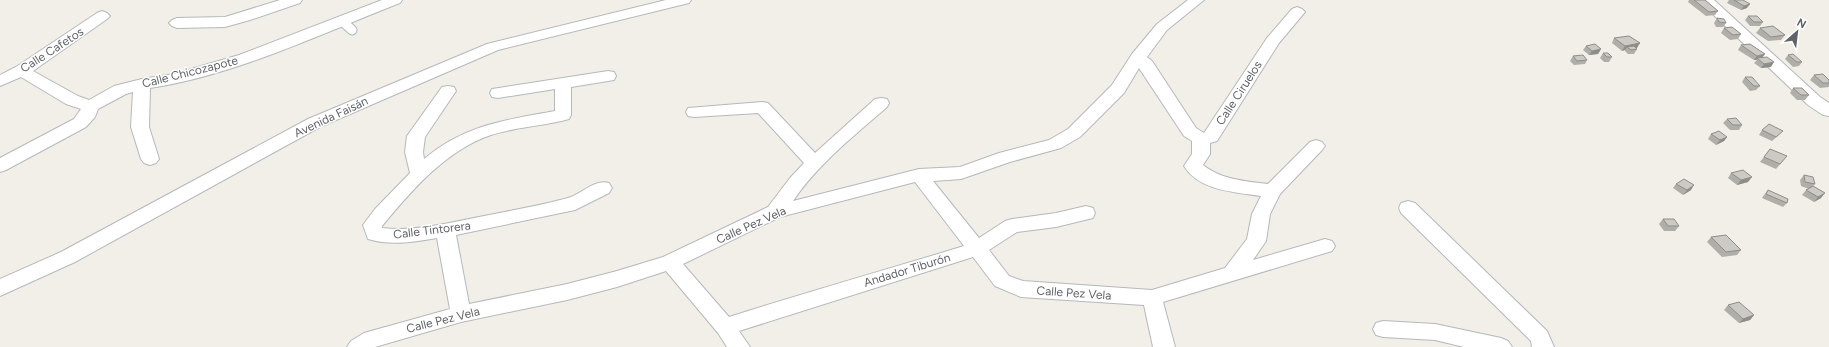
<svg xmlns="http://www.w3.org/2000/svg" width="1829" height="347" font-family="Figtree,sans-serif">
	<rect width="100%" height="100%" fill="#f1efe8"/>
	<g fill="none" stroke-linecap="round" stroke-linejoin="round">
		<defs>
			<polyline id="service" points="342,21 352,30"/>
			<g id="minor">
				<polygon points="280,0 302,0 300,3 250,20 225,27 177,28 172,26 169,23 172,20 177,18 225,17"/>
				<path d="M382 0H402L400 3C320 34 236 75 150 88L149 127 159 159 156 163 150 165 144 163 141 159 131 127 133 92 126 94 98 109 95 117 86 127 6 170 0 172V158L74 119 81 109 66 104 21 77 0 86V75L16 67 97 13 102 11 107 13 110 16 107 19 33 71 78 96 89 100 114 86 142 79 174 74 239 55Z"/>
				<polygon points="666,0 691,0 689,3 498,50 320,127 75,262 0,296 0,279 61,252 308,119 487,44"/>
				<path d="M1188 0H1204L1167 30 1147 57 1152 61 1196 128 1204 133 1267 38 1292 9 1297 7 1302 9 1305 12 1279 43 1217 141 1210 143V154L1203 165C1222 180 1245 181 1268 184L1310 142 1316 140 1322 142 1325 146 1322 150 1280 194 1270 214 1266 241 1253 260 1325 239 1332 241 1335 246 1332 251 1163 302 1175 347H1153L1144 305 1021 297 995 286 973 257 739 331 750 347H727L718 333 666 271 617 287 567 300 461 322 375 347H347L351 341 364 333 450 309 437 238C413 242 392 246 368 239L363 225 375 209 410 173 405 152 407 136 442 87 448 86 454 87 456 91 425 137 423 152 424 159C464 125 505 120 555 111V89L498 98 492 97 490 93 492 89 608 71 614 72 616 76 614 80 608 81 571 87V115L569 119C543 126 516 127 491 135 446 150 411 191 382 226V228C414 232 448 223 479 217 508 211 539 206 568 198 582 194 594 179 609 183L612 188 609 193 575 210 456 235 469 304 567 284 617 271 663 257 768 207 790 178 804 163 758 113 694 117 688 116 686 112 688 108 762 102 768 103 815 153 875 99 881 98 887 99 889 103 887 107C854 136 818 164 793 201L919 169 960 167 999 153 1049 140 1068 129 1112 85 1132 54 1157 24ZM1139 68 1184 136 1192 141V154L1184 166C1199 191 1235 192 1261 196L1252 214 1247 239 1225 268 1152 290 1023 281 1009 276 989 250 1017 232 1056 227 1093 218 1095 213 1093 208 1086 206 1056 213 1012 219 1005 221 979 238 933 181 961 179 1010 162 1061 148 1080 137 1124 93ZM915 182 964 246C886 270 807 292 729 317L683 264 780 217Z"/>
				<polygon points="1698,0 1714,0 1820,97 1829,103 1829,116 1823,115 1808,105"/>
				<polygon points="1408,201 1415,203 1547,331 1554,347 1532,347 1531,341 1401,213 1399,208 1401,203"/>
				<polygon points="1383,321 1435,324 1501,338 1508,341 1512,347 1464,347 1435,340 1383,337 1376,335 1373,329 1376,323"/>
			</g>
		</defs>
		<!-- service casing -->
		<use href="#service" stroke="#b5b8bc" stroke-width="11"/>
		<!-- minor casing -->
		<use href="#minor" stroke="#b5b8bc" stroke-width="2"/>
		<!-- service -->
		<use href="#service" stroke="#fff" stroke-width="9"/>
		<!-- minor -->
		<use href="#minor" fill="#fff" fill-rule="evenodd"/>
	</g>
	<!-- wall -->
	<g fill="#afaea9">
		<polygon points="1689,0 1705,0 1718,11 1715,15 1706,16 1688,2"/>
		<polygon points="1729,0 1743,0 1747,8 1741,10 1727,3"/>
		<polygon points="1748,16 1763,22 1760,26 1750,26 1745,20"/>
		<polygon points="1717,18 1726,23 1723,27 1716,27 1714,23"/>
		<polygon points="1724,28 1741,34 1738,39 1730,40 1721,33"/>
		<polygon points="1760,28 1785,35 1781,40 1768,41 1756,33"/>
		<polygon points="1614,38 1640,43 1636,48 1637,49 1634,54 1628,54 1625,51 1625,50 1622,51 1612,43"/>
		<polygon points="1741,45 1762,58 1771,67 1761,68 1754,63 1757,60 1754,60 1738,50"/>
		<polygon points="1586,46 1601,49 1598,54 1589,55 1583,50"/>
		<polygon points="1603,53 1612,57 1609,62 1604,62 1600,58"/>
		<polygon points="1788,55 1802,62 1799,66 1793,67 1785,59"/>
		<polygon points="1573,56 1587,60 1585,64 1574,65 1570,61"/>
		<polygon points="1814,75 1829,80 1829,87 1820,88 1810,80"/>
		<polygon points="1745,77 1760,86 1756,90 1750,91 1742,82"/>
		<polygon points="1793,88 1809,95 1805,100 1797,100 1790,93"/>
		<polygon points="1727,119 1742,125 1739,130 1730,130 1723,123"/>
		<polygon points="1762,130 1779,135 1772,141 1759,135"/>
		<polygon points="1711,134 1727,137 1724,141 1716,145 1708,139"/>
		<polygon points="1770,149 1787,156 1776,169 1760,162"/>
		<polygon points="1731,173 1748,182 1737,185 1728,178"/>
		<polygon points="1804,175 1815,184 1813,186 1821,198 1814,202 1802,195 1806,190 1809,189 1801,186 1800,180"/>
		<polygon points="1676,184 1691,190 1683,195 1673,188"/>
		<polygon points="1768,190 1787,203 1783,207 1762,198 1764,195"/>
		<polygon points="1663,219 1679,226 1675,231 1664,231 1659,224"/>
		<polygon points="1711,237 1741,250 1737,255 1722,257 1707,242"/>
		<polygon points="1728,305 1754,315 1750,320 1739,323 1724,310"/>
	</g>
	<!-- shaded-wall -->
	<g fill="#8f8d8a">
		<polygon points="1750,4 1747,8 1741,10 1744,6"/>
		<polygon points="1640,43 1637,48 1630,49 1627,47 1625,50 1622,51 1625,46"/>
		<polygon points="1601,49 1598,54 1589,55 1592,51"/>
		<polygon points="1765,54 1762,58 1757,58 1757,60 1754,60 1757,56"/>
		<polygon points="1774,62 1771,67 1761,68 1764,64"/>
		<polygon points="1727,137 1724,141 1716,145 1720,140"/>
		<polygon points="1752,177 1748,182 1737,185 1741,180"/>
		<polygon points="1694,185 1691,190 1683,195 1687,190"/>
		<polygon points="1825,193 1821,198 1814,202 1818,197"/>
		<polygon points="1754,315 1750,320 1739,323 1743,319"/>
	</g>
	<!-- building -->
	<g fill="#cccac5" stroke="#8f8d8a">
		<polygon points="1694,0 1705,0 1718,11 1709,12"/>
		<polygon points="1734,0 1743,0 1750,4 1744,6"/>
		<polygon points="1748,16 1757,16 1763,22 1754,22"/>
		<polygon points="1717,18 1724,19 1726,23 1719,22"/>
		<polygon points="1773,26 1785,35 1771,37 1760,28"/>
		<polygon points="1732,27 1741,34 1733,35 1724,28"/>
		<polygon points="1629,36 1640,43 1625,46 1614,38"/>
		<polygon points="1595,44 1601,49 1592,51 1586,46"/>
		<polygon points="1750,44 1765,54 1757,56 1741,45"/>
		<polygon points="1634,46 1637,49 1631,50 1627,47"/>
		<polygon points="1603,53 1608,53 1612,57 1607,57"/>
		<polygon points="1793,54 1802,62 1797,62 1788,55"/>
		<polygon points="1583,55 1587,60 1577,61 1573,56"/>
		<polygon points="1767,57 1774,62 1764,64 1757,58"/>
		<polygon points="1823,74 1829,80 1829,83 1823,83 1814,75"/>
		<polygon points="1745,77 1752,77 1760,86 1754,86"/>
		<polygon points="1793,88 1802,88 1809,95 1801,95"/>
		<polygon points="1736,118 1742,125 1733,125 1727,119"/>
		<polygon points="1769,124 1783,131 1776,137 1762,130"/>
		<polygon points="1719,131 1727,137 1720,140 1711,134"/>
		<polygon points="1770,149 1787,156 1780,164 1764,157"/>
		<polygon points="1743,170 1752,177 1741,180 1731,173"/>
		<polygon points="1804,175 1813,177 1815,184 1805,182"/>
		<polygon points="1684,179 1694,185 1687,190 1676,184"/>
		<polygon points="1813,186 1825,193 1818,197 1806,190"/>
		<polygon points="1768,190 1788,199 1787,203 1766,194"/>
		<polygon points="1663,219 1674,219 1679,226 1668,226"/>
		<polygon points="1726,235 1741,250 1726,252 1711,237"/>
		<polygon points="1739,302 1754,315 1743,319 1728,305"/>
	</g>
	<g text-anchor="middle" stroke-width="3" stroke-linejoin="round" paint-order="stroke">
		<!-- street labels -->
		<g font-size="12" fill="#5f6368" stroke="#fff">
			<text transform="translate(52 50) rotate(-33)" y="4">Calle Cafetos</text>
			<text transform="translate(190 72) rotate(-14)" y="4">Calle Chicozapote</text>
			<text transform="translate(1239 93) rotate(-57)" y="4">Calle Ciruelos</text>
			<text transform="translate(331 117) rotate(-25)" y="4">Avenida Faisán</text>
			<text transform="translate(751 225) rotate(-24)" y="4">Calle Pez Vela</text>
			<text transform="translate(432 230) rotate(-7)" y="4">Calle Tintorera</text>
			<text transform="translate(907 270) rotate(-17)" y="4">Andador Tiburón</text>
			<text transform="translate(1074 293) rotate(4)" y="4">Calle Pez Vela</text>
			<text transform="translate(443 320) rotate(-14)" y="4">Calle Pez Vela</text>
		</g>
	</g>
	<!-- north arrow -->
	<g transform="translate(1797 32) rotate(28)" stroke="#ffffff" stroke-width="3" paint-order="stroke">
	<path d="M0-3L7 15L0 10L-7 15Z" fill="#5f6368"/>
	<text y="-6" font-size="11" font-weight="bold" text-anchor="middle" fill="#5f6368">N</text>
	</g>
</svg>
